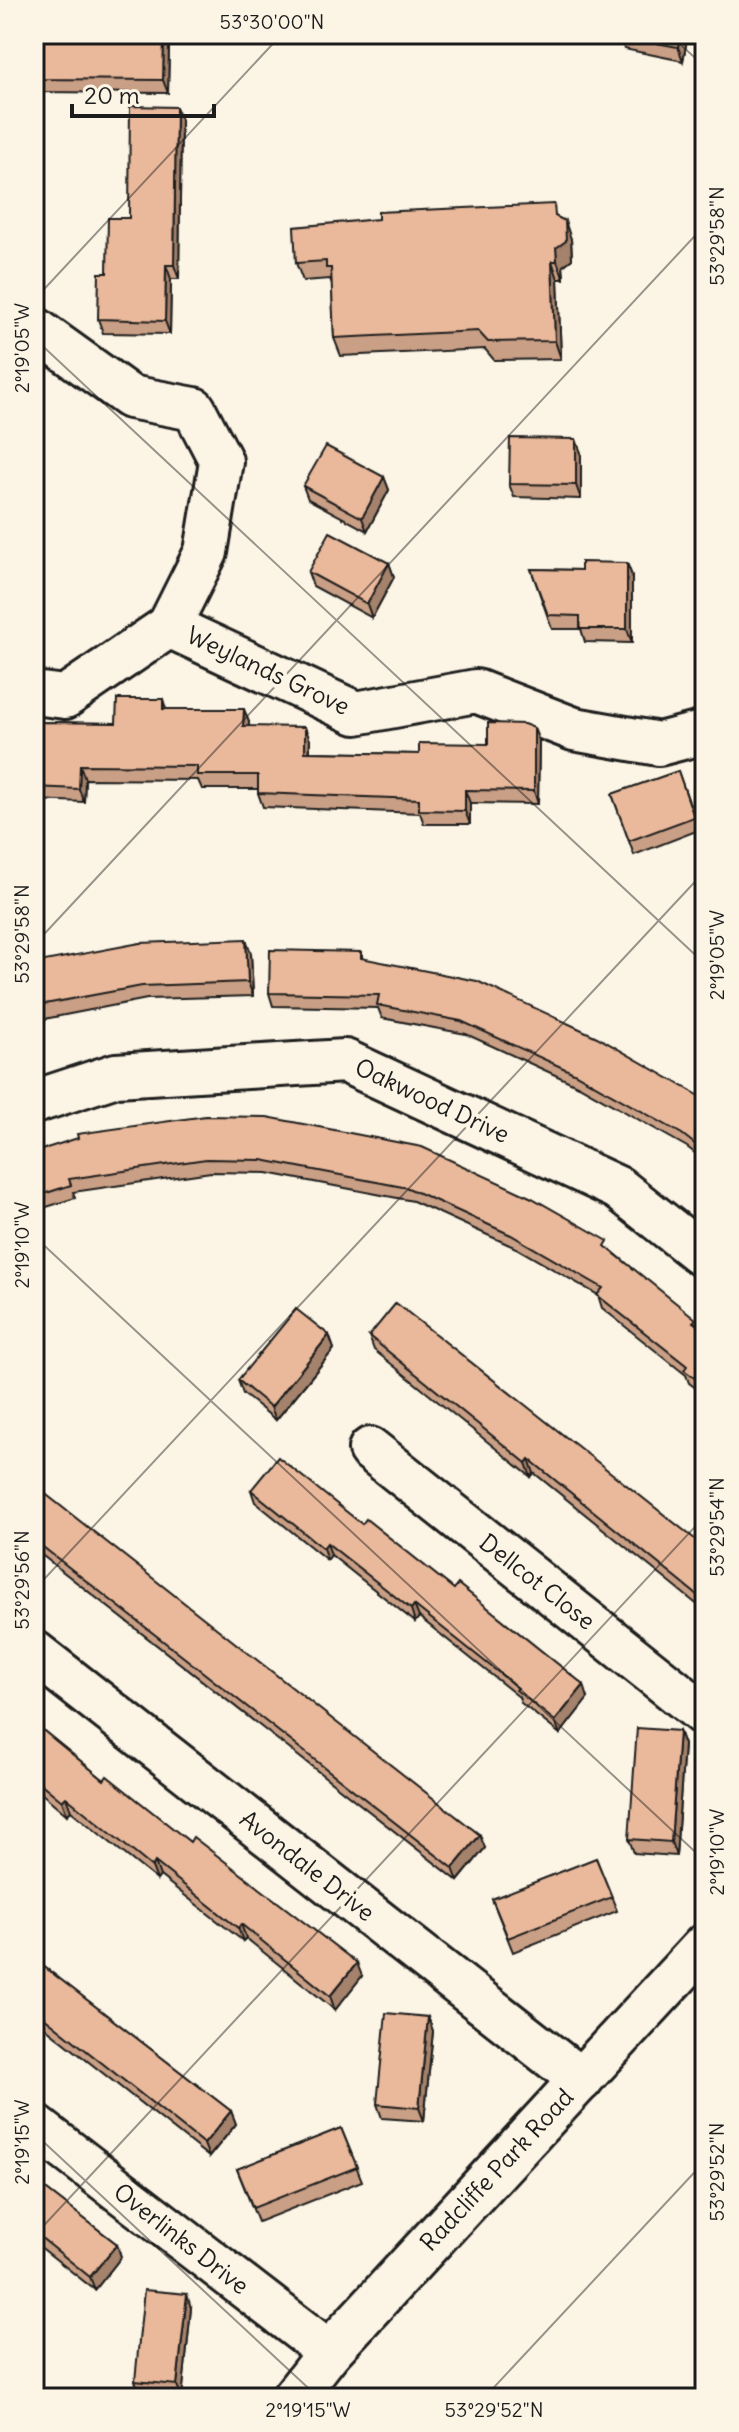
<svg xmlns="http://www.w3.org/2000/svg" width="739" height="2432" font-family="Delius,sans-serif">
	<rect width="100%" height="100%" fill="#fcf5e5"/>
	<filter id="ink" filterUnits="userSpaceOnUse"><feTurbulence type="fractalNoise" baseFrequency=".0125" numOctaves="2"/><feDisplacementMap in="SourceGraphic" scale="16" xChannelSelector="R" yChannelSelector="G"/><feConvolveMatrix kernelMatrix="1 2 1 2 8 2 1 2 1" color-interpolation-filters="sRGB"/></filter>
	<g filter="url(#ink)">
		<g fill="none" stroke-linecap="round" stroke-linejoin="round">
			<defs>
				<g id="street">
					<polyline points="34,328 130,397 194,409 221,461 206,552 169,626"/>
					<polyline points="34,693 65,697 169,626 356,713 476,691 574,729 659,744 705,732"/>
					<polyline points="34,1102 116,1075 345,1061 618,1188 705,1257"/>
					<polyline points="370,1449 705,1715"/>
					<polyline points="34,1652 581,2080"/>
					<polyline points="34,2125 329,2352"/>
					<polyline points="293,2398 329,2352 705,1945"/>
				</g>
			</defs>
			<!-- street casing -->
			<use href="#street" stroke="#1c1c1c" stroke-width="48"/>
			<!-- street -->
			<use href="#street" stroke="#fcf5e5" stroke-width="42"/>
		</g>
		<!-- wall -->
		<g fill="#c99f85" stroke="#1c1c1c" stroke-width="2">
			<polygon points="34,34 164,34 169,47 168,93 34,92"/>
			<polygon points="619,34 688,34 683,61 624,49"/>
			<polygon points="181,120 179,279 171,279 170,334 103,333 98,319 107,273 129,218"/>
			<polygon points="559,218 571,239 572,259 563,266 564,279 558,279 561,359 494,360 485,349 341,356 334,338 332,284 330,279 303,281 296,263"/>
			<polygon points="581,453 581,499 514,497 509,484"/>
			<polygon points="384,477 389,490 367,531 308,499 303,486"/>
			<polygon points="389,563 394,577 372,618 313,586 308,572"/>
			<polygon points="627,563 632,576 632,643 585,642 581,629 552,629 531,569 581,570"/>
			<polygon points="163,699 166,709 249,722 248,726 310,740 310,752 419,754 488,744 539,741 538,804 470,803 470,824 424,824 420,813 263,807 258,793 258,789 202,789 198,780 85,779 84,802 34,800 34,722 116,723"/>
			<polygon points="678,771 699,830 634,855 612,794"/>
			<polygon points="361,952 364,959 705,1099 705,1161 687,1147 579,1086 466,1034 382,1018 378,1008 273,1006 269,993"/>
			<polygon points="251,953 253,996 147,999 34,1021 34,963"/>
			<polygon points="206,1116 612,1251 705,1331 705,1395 689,1383 686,1375 602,1308 598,1295 516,1248 413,1201 267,1173 211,1172 73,1192 75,1198 34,1211 34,1152"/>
			<polygon points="329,1335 334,1349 276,1420 243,1394 238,1380"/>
			<polygon points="369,1336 705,1547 705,1611 534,1473 531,1477 374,1350"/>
			<polygon points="34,1485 485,1848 458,1881 34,1549"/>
			<polygon points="251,1490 362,1524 588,1698 560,1734 521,1703 519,1697 419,1617 415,1622 331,1555 327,1560 255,1502"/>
			<polygon points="34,1723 104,1780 190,1842 362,1976 335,2010 246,1938 243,1941 160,1876 157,1880 71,1811 67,1815 34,1787"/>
			<polygon points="679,1731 684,1745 676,1856 634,1853 629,1839"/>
			<polygon points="596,1858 617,1911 513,1952 492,1899"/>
			<polygon points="34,1959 231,2111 236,2124 209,2157 37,2021 34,2023"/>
			<polygon points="428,2017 433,2031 424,2121 382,2118 377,2104"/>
			<polygon points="341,2128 362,2181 258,2222 237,2169"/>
			<polygon points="34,2180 117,2244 121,2257 95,2290 34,2242"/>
			<polygon points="191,2308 182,2398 140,2394 135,2381"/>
		</g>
		<!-- shaded-wall -->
		<g fill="#a4826c" stroke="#1c1c1c" stroke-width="2">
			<polygon points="164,34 169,47 168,93 163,80"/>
			<polygon points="680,34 688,34 683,61 678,47"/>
			<polygon points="176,107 181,120 179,279 174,265"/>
			<polygon points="565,221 571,239 572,259 563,266 564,279 557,261 556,248"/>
			<polygon points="552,261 558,279 561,359 555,341"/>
			<polygon points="166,265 171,279 170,334 165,321"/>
			<polygon points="576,439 581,453 581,499 576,485"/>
			<polygon points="384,477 389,490 367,531 362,518"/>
			<polygon points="389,563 394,577 372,618 367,604"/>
			<polygon points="627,563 632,576 632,643 627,629"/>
			<polygon points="244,709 249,722 248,740 243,726"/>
			<polygon points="305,727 310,740 309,765 305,752"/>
			<polygon points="534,728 539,741 538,804 534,791"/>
			<polygon points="80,765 85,779 84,802 79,789"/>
			<polygon points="465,790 470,803 470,824 465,811"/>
			<polygon points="246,939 251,953 253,996 248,982"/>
			<polygon points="329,1335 334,1349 276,1420 271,1407"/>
			<polygon points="529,1459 534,1473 531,1477 526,1463"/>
			<polygon points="327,1543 331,1555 327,1560 323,1548"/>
			<polygon points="414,1605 419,1617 415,1622 411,1609"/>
			<polygon points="584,1685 588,1698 560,1734 555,1721"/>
			<polygon points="679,1731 684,1745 676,1856 671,1842"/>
			<polygon points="66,1797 71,1811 67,1815 62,1801"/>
			<polygon points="480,1835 485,1848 458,1881 453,1868"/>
			<polygon points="155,1862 160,1876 157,1880 152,1867"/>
			<polygon points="241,1924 246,1938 243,1941 238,1928"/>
			<polygon points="357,1963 362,1976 335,2010 330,1996"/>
			<polygon points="428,2017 433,2031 424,2121 419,2108"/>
			<polygon points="231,2111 236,2124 209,2157 204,2144"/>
			<polygon points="117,2244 121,2257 95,2290 90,2277"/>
			<polygon points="187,2294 191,2308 182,2398 177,2385"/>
		</g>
		<!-- building -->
		<g fill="#eab99b" stroke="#1c1c1c" stroke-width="2">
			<polygon points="34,34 164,34 163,80 34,79"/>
			<polygon points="619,34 680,34 678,47 619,36"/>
			<polygon points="130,106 176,107 174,265 166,265 165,321 98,319 99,273 107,273 108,218 129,218"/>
			<polygon points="554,204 555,216 565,221 566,241 556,248 557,261 552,261 555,341 488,342 478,331 334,338 331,268 326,268 326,261 296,263 294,227 378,219 378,212"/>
			<polygon points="510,438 576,439 576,485 509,484"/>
			<polygon points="326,446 384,477 362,518 303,486"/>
			<polygon points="330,532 389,563 367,604 308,572"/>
			<polygon points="581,562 627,563 627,629 580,629 580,616 548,615 531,569 581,570"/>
			<polygon points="117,699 163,699 163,709 244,709 243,726 305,727 305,752 419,754 419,743 488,744 488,723 524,724 534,728 534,791 465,790 465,811 419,810 419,799 258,793 258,775 197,775 197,766 80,765 79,789 34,787 34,722 116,723"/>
			<polygon points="678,771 694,817 629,841 612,794"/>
			<polygon points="246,939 248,982 142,986 34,1006 34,963 140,943"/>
			<polygon points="270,950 361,952 361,958 477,981 597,1037 705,1099 705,1152 682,1134 574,1073 461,1021 377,1005 379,995 269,993"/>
			<polygon points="206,1116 267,1117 422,1147 532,1198 608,1241 605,1246 696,1319 693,1322 705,1331 705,1386 684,1370 687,1366 597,1295 603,1288 511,1235 408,1188 262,1160 206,1159 69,1179 71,1185 34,1197 34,1152 78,1138 77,1134"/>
			<polygon points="396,1303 705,1547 705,1595 702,1599 529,1459 526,1463 369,1336"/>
			<polygon points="296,1309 329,1335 271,1407 238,1380"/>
			<polygon points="278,1457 362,1524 366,1519 454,1589 458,1584 584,1685 555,1721 516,1690 518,1688 414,1605 411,1609 327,1543 323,1548 251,1490"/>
			<polygon points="34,1485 480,1835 453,1868 34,1540"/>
			<polygon points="34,1723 104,1780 107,1776 190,1842 193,1837 357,1963 330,1996 241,1924 238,1928 155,1862 152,1867 66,1797 62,1801 34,1778"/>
			<polygon points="637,1728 679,1731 671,1842 629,1839"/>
			<polygon points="596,1858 612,1897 508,1938 492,1899"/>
			<polygon points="34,1959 231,2111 204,2144 34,2009"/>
			<polygon points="386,2013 428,2017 419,2108 377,2104"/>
			<polygon points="341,2128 357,2167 253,2208 237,2169"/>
			<polygon points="34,2180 117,2244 90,2277 34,2232"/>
			<polygon points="144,2290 187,2294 177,2385 135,2381"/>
		</g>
	</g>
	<!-- ticks -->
	<path fill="none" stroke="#1c1c1c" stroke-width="2" stroke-opacity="0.45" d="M669 34 705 67M34 300 282 34M34 338 705 964M34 945 705 225M34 1236 705 1861M34 1590 705 871M34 2133 319 2398M34 2236 705 1516M484 2398 705 2161"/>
	<g text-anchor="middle" stroke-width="8" stroke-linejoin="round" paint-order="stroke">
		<!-- street labels -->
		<g font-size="24" fill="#1c1c1c" stroke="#fcf5e5">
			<text transform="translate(268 671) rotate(25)" y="8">Weylands Grove</text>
			<text transform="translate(432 1101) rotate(25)" y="8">Oakwood Drive</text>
			<text transform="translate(537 1582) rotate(38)" y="8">Dellcot Close</text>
			<text transform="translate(307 1866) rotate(38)" y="8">Avondale Drive</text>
			<text transform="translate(497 2170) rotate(-47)" y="8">Radcliffe Park Road</text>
			<text transform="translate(181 2239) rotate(38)" y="8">Overlinks Drive</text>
		</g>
	</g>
	<!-- margin -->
	<rect width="739" height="2432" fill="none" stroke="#fcf5e5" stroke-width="88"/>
	<!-- scale -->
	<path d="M72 104v12h142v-12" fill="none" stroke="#1c1c1c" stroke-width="4"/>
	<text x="84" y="104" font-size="24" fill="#1c1c1c" stroke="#fcf5e5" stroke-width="6" paint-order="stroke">20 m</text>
	<rect x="44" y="44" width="651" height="2344" fill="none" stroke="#1c1c1c" stroke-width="3"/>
	<g font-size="20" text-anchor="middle" fill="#1c1c1c">
		<text x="272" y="29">53°30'00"N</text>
		<text transform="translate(717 236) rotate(-90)" y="7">53°29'58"N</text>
		<text transform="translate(22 348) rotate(-90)" y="7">2°19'05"W</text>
		<text transform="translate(22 934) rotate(-90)" y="7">53°29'58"N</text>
		<text transform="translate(717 955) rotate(-90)" y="7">2°19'05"W</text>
		<text transform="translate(22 1245) rotate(-90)" y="7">2°19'10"W</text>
		<text transform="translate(717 1527) rotate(-90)" y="7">53°29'54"N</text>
		<text transform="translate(22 1580) rotate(-90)" y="7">53°29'56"N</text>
		<text transform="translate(717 1852) rotate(-90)" y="7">2°19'10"W</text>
		<text transform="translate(22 2142) rotate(-90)" y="7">2°19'15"W</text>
		<text transform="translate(717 2172) rotate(-90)" y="7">53°29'52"N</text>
		<text x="308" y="2417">2°19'15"W</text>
		<text x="494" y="2417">53°29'52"N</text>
	</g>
</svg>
